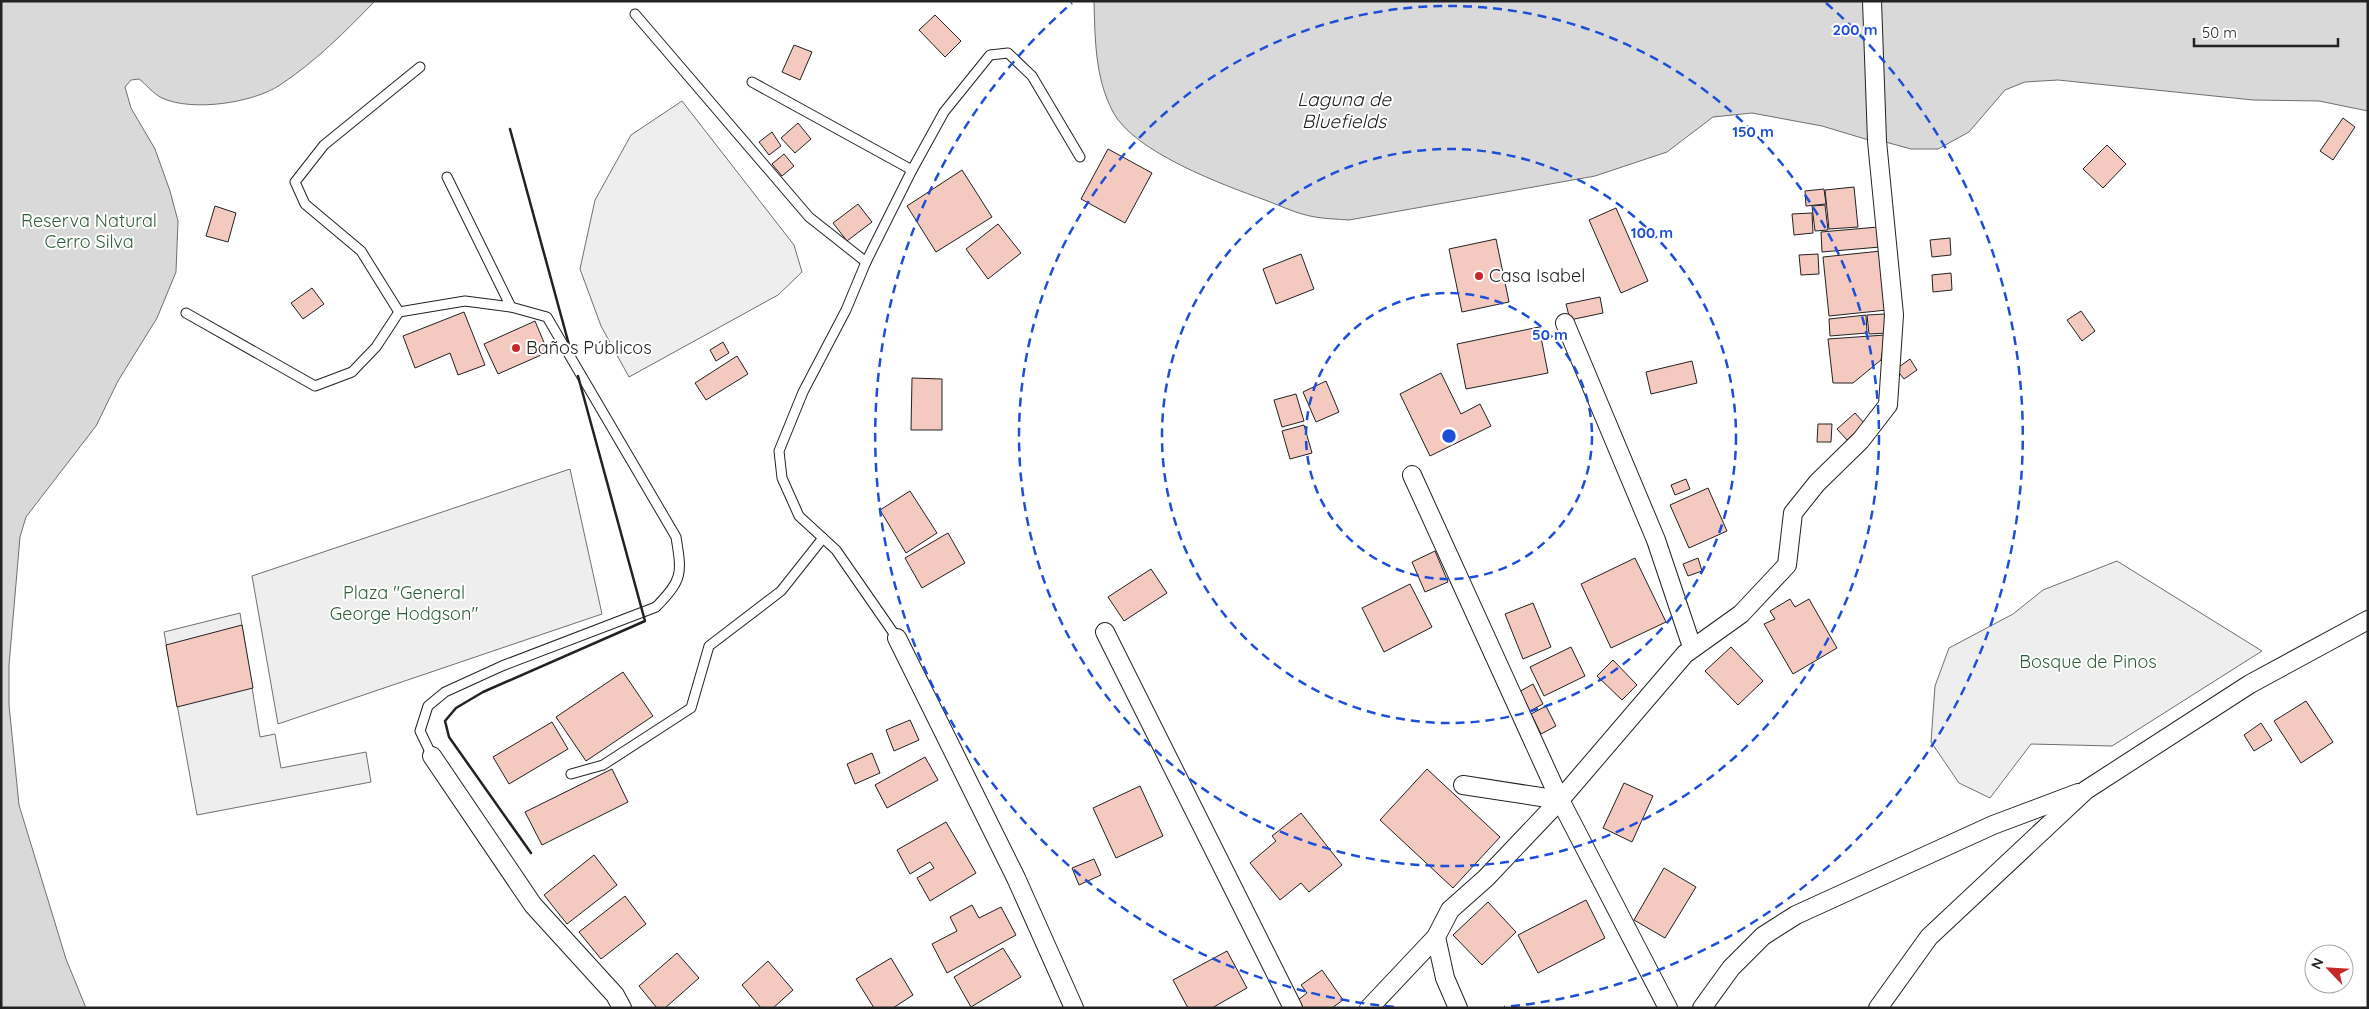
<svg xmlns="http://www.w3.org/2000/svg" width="2369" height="1009" font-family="Quicksand,sans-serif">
	<rect width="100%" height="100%" fill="#fff"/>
	<!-- green -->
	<g fill="#eee" stroke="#6f6f6f">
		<polygon points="682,101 794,245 802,272 778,295 629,377 601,326 580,269 595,200 631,135"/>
		<polygon points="570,469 602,614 278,724 252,576"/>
		<polygon points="2117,561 2262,651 2112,746 2031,744 1990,798 1959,783 1931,742 1935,686 1949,648 2013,614 2043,590"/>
		<polygon points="240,613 260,737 275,734 281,768 366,752 371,782 197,815 164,632"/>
	</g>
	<!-- water -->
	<g fill="#d9d9d9" stroke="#6f6f6f">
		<path d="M1 1H375C346 31 315 62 280 85 253 103 192 112 162 98 152 93 147 85 139 79L131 80 125 87 131 108 155 149 170 191 178 221 176 272 157 318 118 381 96 426 26 517 20 537 9 665V705L19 805 66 959 86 1008H1Z"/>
		<path d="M1094 1H2368V111L2319 101 2253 100 2058 80 2025 82 2005 90 1969 132 1938 149H1911L1882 141H1872L1822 126 1752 113 1713 117 1667 152 1595 176 1349 220C1338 219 1326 219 1315 217 1297 214 1281 206 1265 200 1223 185 1134 152 1113 112 1095 78 1095 39 1094 1Z"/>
	</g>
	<!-- building -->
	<g fill="#f3c9c0" stroke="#222">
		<polygon points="935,15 961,41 945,57 919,30"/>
		<polygon points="794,45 812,52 800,80 782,72"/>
		<polygon points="2343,118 2355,127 2333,160 2320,151"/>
		<polygon points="798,123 811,139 795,153 781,138"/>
		<polygon points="772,132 781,146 769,155 759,142"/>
		<polygon points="2107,145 2126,164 2103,188 2083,169"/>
		<polygon points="1108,149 1152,173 1125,223 1081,199"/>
		<polygon points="784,154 794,166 782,176 772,164"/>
		<polygon points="962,170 992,217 936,252 907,206"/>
		<polygon points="1854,187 1858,227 1829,229 1825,190"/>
		<polygon points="1824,189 1826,204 1806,206 1805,191"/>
		<polygon points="858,204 872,222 847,241 833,223"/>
		<polygon points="1825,205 1828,230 1815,231 1812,206"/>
		<polygon points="215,206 236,213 228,242 206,236"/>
		<polygon points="1616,208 1648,281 1621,293 1589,220"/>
		<polygon points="1812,213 1813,233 1794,235 1792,214"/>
		<polygon points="998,224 1021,253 988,279 966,249"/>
		<polygon points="1878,227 1880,247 1822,252 1821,232"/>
		<polygon points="1950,238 1951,255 1932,257 1930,240"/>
		<polygon points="1496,239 1509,302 1462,312 1449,249"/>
		<polygon points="1881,251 1887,310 1829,316 1823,257"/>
		<polygon points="1301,254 1314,289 1276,304 1263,269"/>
		<polygon points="1818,254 1819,274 1801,275 1799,255"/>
		<polygon points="1951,273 1952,290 1933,292 1932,275"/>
		<polygon points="312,288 324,304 303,319 291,303"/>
		<polygon points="1600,297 1603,313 1570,320 1566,304"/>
		<polygon points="2081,311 2095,331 2082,341 2067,320"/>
		<polygon points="464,312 485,365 458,375 450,353 415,368 403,336"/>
		<polygon points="1885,314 1887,333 1869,334 1867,315"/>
		<polygon points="1866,315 1867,333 1830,336 1829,319"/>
		<polygon points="535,321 548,352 498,374 484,344"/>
		<polygon points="1539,327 1548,373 1466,389 1457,344"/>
		<polygon points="1885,335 1881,360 1853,383 1833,383 1828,339"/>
		<polygon points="723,342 729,353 716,361 710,350"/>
		<polygon points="737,356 748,374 706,400 695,383"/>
		<polygon points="1910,359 1917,370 1904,379 1896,369"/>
		<polygon points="1692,361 1697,383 1651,394 1646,372"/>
		<polygon points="1441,373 1461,414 1480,404 1491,426 1430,456 1400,394"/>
		<polygon points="912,378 942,379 942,430 911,430"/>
		<polygon points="1326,381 1339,412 1316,422 1303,392"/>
		<polygon points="1296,394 1304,421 1282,427 1274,400"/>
		<polygon points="1855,413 1865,424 1847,440 1837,429"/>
		<polygon points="1818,424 1832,424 1831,442 1817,442"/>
		<polygon points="1304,425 1312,453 1290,459 1282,431"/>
		<polygon points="1686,479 1690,489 1675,495 1671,485"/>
		<polygon points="1708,488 1727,531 1689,548 1670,505"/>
		<polygon points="910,491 937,533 906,553 880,510"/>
		<polygon points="948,533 965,563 922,588 905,558"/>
		<polygon points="1435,551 1448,582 1425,592 1412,562"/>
		<polygon points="1635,558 1666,622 1611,648 1581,584"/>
		<polygon points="1698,558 1702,571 1688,576 1683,564"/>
		<polygon points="1151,569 1167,593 1124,621 1108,597"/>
		<polygon points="1410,584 1432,627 1384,652 1362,608"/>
		<polygon points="1790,599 1795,607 1809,599 1837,648 1793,674 1764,624 1775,619 1770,611"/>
		<polygon points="1533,603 1551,647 1523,659 1505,614"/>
		<polygon points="242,625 253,688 177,707 166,645"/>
		<polygon points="1571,647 1585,676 1544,696 1530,667"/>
		<polygon points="1731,647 1763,681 1738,705 1705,671"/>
		<polygon points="1613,660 1637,685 1622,700 1597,676"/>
		<polygon points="623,672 653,716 586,761 556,717"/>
		<polygon points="1533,684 1543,704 1528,712 1517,693"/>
		<polygon points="2306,701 2333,742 2301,763 2274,721"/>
		<polygon points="1546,706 1556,726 1541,734 1531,714"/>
		<polygon points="910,720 919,740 894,751 886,730"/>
		<polygon points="552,722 568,749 509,784 493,757"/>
		<polygon points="2261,723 2272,740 2254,751 2244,735"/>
		<polygon points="872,753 880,773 855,784 847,764"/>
		<polygon points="925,757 938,780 887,808 875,785"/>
		<polygon points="612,769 628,802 542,845 525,812"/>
		<polygon points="1427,769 1500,837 1453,888 1380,820"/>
		<polygon points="1624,783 1653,796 1632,842 1603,828"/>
		<polygon points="1140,786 1163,836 1116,858 1093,808"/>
		<polygon points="1301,813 1342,865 1309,892 1301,883 1280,900 1250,863 1276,841 1272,836"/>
		<polygon points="946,822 976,873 930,901 917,878 934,868 930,862 910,874 897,850"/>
		<polygon points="594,855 617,885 567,924 544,895"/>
		<polygon points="1094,859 1101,875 1079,885 1072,868"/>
		<polygon points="1664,868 1696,887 1665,938 1634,920"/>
		<polygon points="625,896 646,924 601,959 579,932"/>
		<polygon points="1586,900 1605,938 1538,973 1518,935"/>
		<polygon points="1488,902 1516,932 1482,965 1453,935"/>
		<polygon points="972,905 979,918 1001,907 1016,935 947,973 932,944 957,931 950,917"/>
		<polygon points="1003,948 1021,977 971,1007 954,977"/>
		<polygon points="1227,951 1247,988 1212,1008 1188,1008 1173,980"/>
		<polygon points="677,953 699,978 665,1008 657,1008 639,986"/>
		<polygon points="891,958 913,995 893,1008 874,1008 856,979"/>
		<polygon points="768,961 793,990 773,1008 761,1008 742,985"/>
		<polygon points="1322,970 1343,1000 1332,1008 1303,1008 1298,1000 1307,993 1301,985"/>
	</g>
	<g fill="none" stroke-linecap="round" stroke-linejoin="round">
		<defs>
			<g id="lane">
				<polyline points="635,14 809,217 866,262"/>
				<polyline points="752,82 912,170 944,112 990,55 1008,53 1032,76 1080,157"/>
				<polyline points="399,312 465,301 511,307 447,177"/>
				<polyline points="186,313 315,386 352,372 376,347 399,312 361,251 305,204 295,182 324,145 420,67"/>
				<polyline points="897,638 836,550 799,516 782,478 779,451 803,392 846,310 866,262 912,170"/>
				<path d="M432 756 420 731 428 706 445 692 502 666 656 607C683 579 682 574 676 537L547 317 511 307"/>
				<polyline points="571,774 603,765 691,708 709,646 781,591 823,538"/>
			</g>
			<g id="street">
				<polyline points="1565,323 1656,540 1692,647"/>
				<polyline points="1412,475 1560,800 1668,1008"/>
				<polyline points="1105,632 1293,1008"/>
				<polyline points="897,638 1016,878 1074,1008"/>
				<polyline points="432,756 533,905 615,995 622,1008"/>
				<polyline points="1463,785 1560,800"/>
				<polyline points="1369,1008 1436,937"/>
				<polyline points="1458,1008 1445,978 1436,937 1450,910 1486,878 1560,800 1685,654 1741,614 1787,565 1793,513 1817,483 1861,440 1888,405 1894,315 1877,141 1872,1"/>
				<polyline points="1702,1008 1731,968 1763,936 1796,915 1993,825 2078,793"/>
				<polyline points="1878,1008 1929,937 2086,790 2250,684 2368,620"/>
			</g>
		</defs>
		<!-- lane casing -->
		<use href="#lane" stroke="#222" stroke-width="11"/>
		<!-- street casing -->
		<use href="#street" stroke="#222" stroke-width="20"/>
		<!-- lane -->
		<use href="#lane" stroke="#fff" stroke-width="9"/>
		<!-- street -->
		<use href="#street" stroke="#fff" stroke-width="18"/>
		<!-- wall -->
		<g stroke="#222" stroke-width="2.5">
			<polyline points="510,129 571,352"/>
			<polyline points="531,853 449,737 445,721 456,708 483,692 645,621 578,376"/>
		</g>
	</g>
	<!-- distance rings -->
	<g fill="none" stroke="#1d4ed8" stroke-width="2.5" stroke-dasharray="9 6">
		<circle cx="1449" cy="436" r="143"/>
		<circle cx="1449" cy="436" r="287"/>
		<circle cx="1449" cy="436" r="430"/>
		<path d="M1394 1007A574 574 0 0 1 1072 3M1826 3A574 574 0 0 1 1504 1007"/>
	</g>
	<!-- markers -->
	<g fill="#c62828" stroke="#fff" stroke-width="2">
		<circle cx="1479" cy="276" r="5"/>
		<circle cx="516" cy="348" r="5"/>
	</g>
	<g text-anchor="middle" stroke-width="4" stroke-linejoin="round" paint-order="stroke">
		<!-- park labels -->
		<g font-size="18" fill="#2f5e38" stroke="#fff">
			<text x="89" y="227">Reserva Natural<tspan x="89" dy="21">Cerro Silva</tspan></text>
			<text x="404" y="599">Plaza "General<tspan x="404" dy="21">George Hodgson"</tspan></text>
			<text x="2088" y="668">Bosque de Pinos</text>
		</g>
		<!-- poi labels -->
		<g font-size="18" fill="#222" stroke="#fff" text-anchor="start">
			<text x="1489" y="282">Casa Isabel</text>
			<text x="526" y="354">Baños Públicos</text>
		</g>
		<!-- water labels -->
		<g font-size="19" font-style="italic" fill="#222" stroke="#fff">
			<text x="1344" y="106">Laguna de<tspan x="1344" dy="22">Bluefields</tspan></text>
		</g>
	</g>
	<circle cx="1449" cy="436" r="8" fill="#1d4ed8" stroke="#fff" stroke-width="2.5"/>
	<g font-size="15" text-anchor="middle" font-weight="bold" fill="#1d4ed8" stroke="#fff" stroke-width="4" stroke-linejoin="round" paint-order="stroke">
		<text x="1855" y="35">200 m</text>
		<text x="1753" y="137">150 m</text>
		<text x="1652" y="238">100 m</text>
		<text x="1550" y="340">50 m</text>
	</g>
	<!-- border -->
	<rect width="2369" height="1009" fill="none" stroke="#222222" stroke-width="5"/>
	<!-- north arrow -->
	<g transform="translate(2329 969) rotate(295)"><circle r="24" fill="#ffffff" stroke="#a7a7a7"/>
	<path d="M0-4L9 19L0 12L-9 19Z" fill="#c62828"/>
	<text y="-8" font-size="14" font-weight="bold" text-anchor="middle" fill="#222222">N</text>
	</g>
	<!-- scale -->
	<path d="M2194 38v8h144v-8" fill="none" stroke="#222222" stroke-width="2.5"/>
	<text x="2202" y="38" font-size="15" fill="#222222" stroke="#ffffff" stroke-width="4" paint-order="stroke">50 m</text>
</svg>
